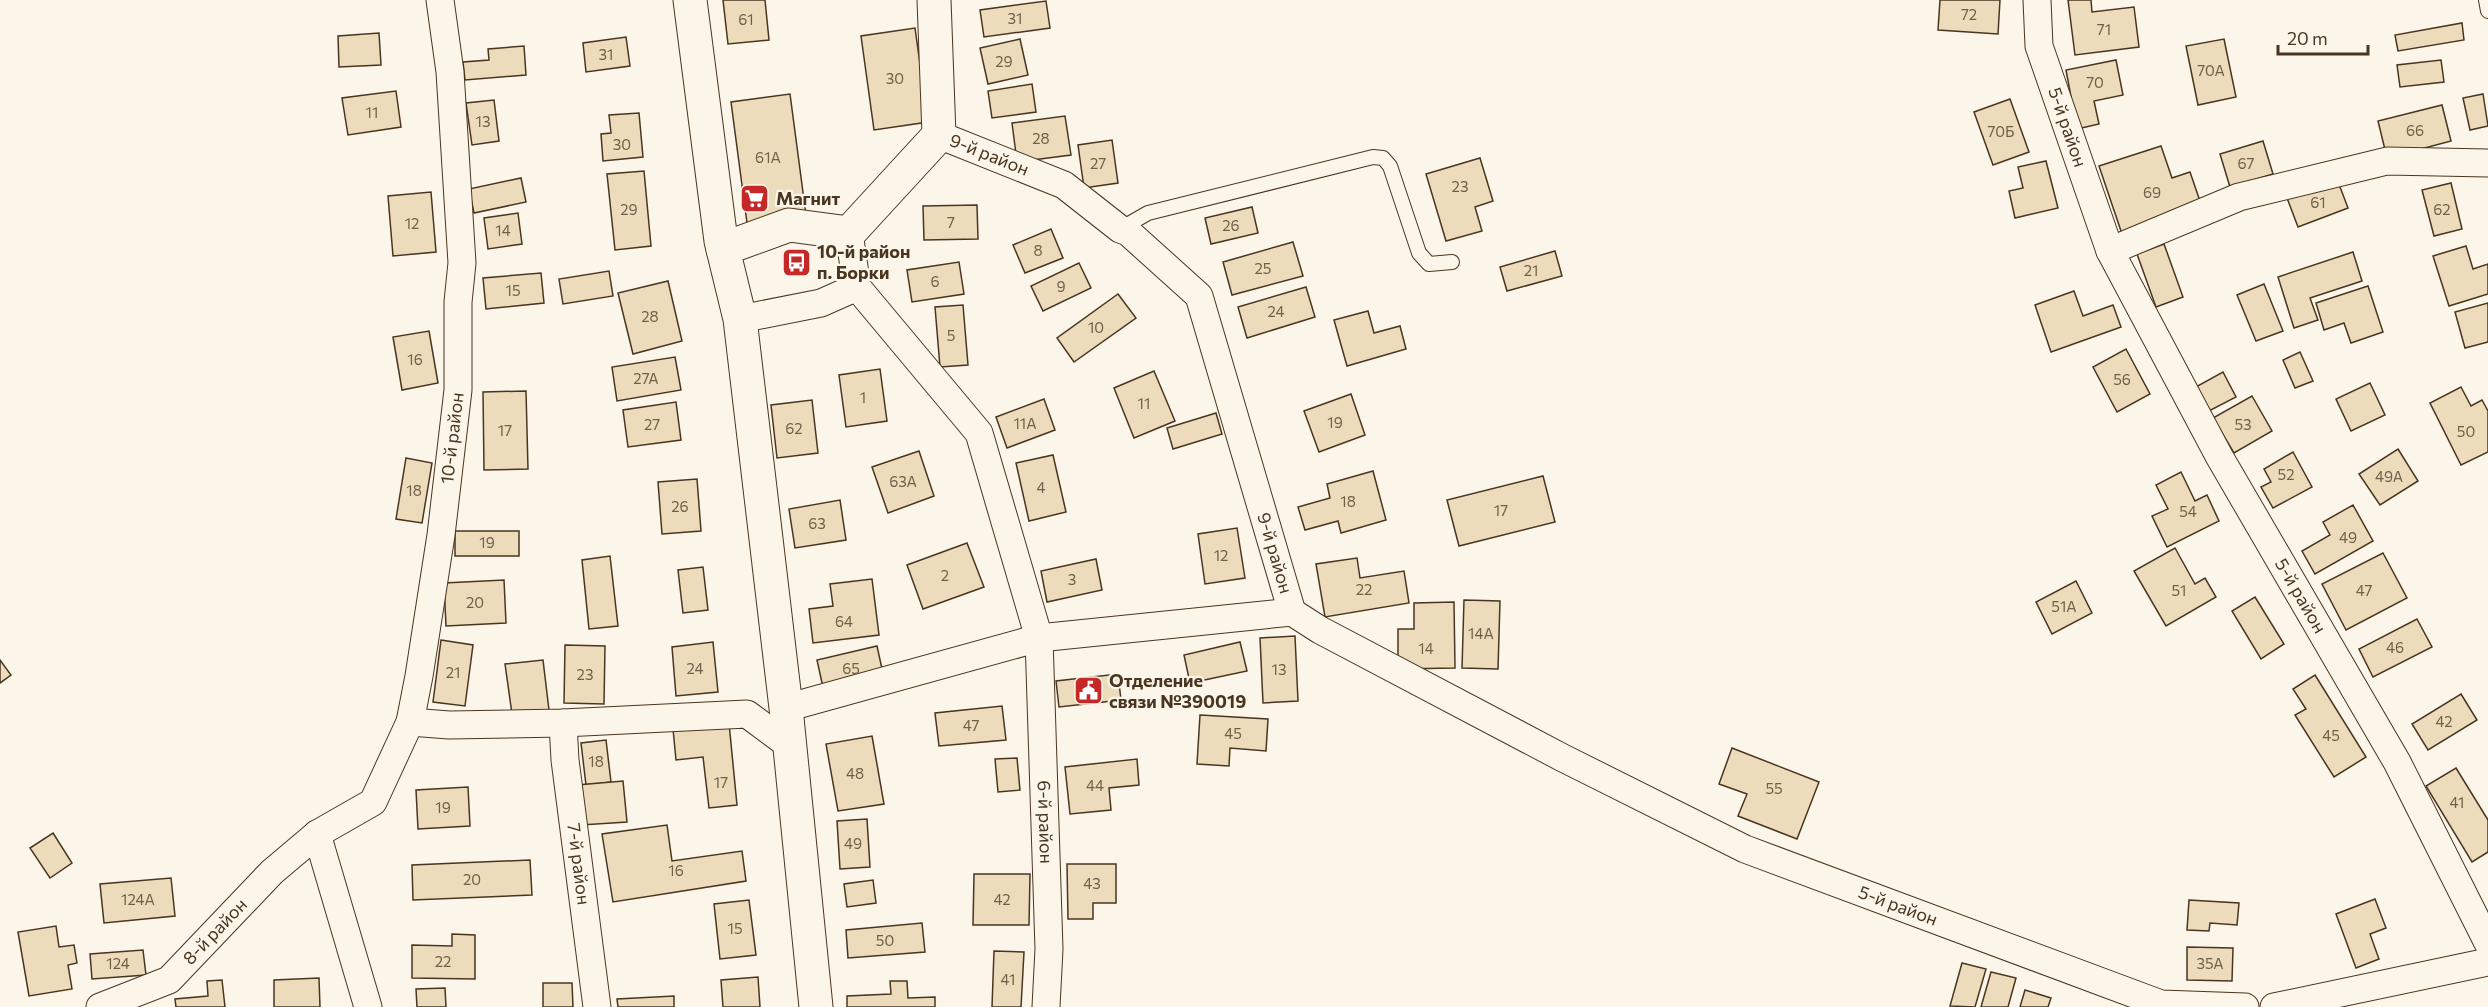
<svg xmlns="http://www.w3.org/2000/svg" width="2488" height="1007" font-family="Commissioner,sans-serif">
	<rect width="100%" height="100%" fill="#fbf6e9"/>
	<!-- building -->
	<g fill="#ecdcbc" stroke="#4a3520" stroke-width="1.5">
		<polygon points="723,0 765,0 769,40 728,44"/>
		<polygon points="1940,0 2000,0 1998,34 1938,30"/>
		<polygon points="2068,0 2091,0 2092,12 2134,7 2139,47 2075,55"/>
		<polygon points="1046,1 1050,28 984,37 980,10"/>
		<polygon points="2462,23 2464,40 2398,51 2395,35"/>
		<polygon points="915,28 928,122 874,130 861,36"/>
		<polygon points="379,33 381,65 339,67 338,36"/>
		<polygon points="626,37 630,66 586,72 583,43"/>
		<polygon points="1020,39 1028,75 988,84 980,48"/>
		<polygon points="2224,39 2236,97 2198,105 2186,46"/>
		<polygon points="524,46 526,75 465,80 463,62 489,60 488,49"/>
		<polygon points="2116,60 2123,95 2094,101 2099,124 2077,129 2066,70"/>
		<polygon points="2441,60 2444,82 2400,87 2397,65"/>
		<polygon points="1032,84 1036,112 992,118 988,91"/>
		<polygon points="396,91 401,127 348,135 342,98"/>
		<polygon points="790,94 806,215 747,223 731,102"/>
		<polygon points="2483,94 2488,126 2470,130 2463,98"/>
		<polygon points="2010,99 2029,152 1993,165 1974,112"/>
		<polygon points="494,100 499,141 472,145 466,103"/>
		<polygon points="2442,105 2451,141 2387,158 2378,121"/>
		<polygon points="639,113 643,157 603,161 601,134 611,133 609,115"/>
		<polygon points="1065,116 1071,155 1017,162 1012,123"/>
		<polygon points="1112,140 1118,183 1084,188 1078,145"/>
		<polygon points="2263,141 2273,174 2230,187 2220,154"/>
		<polygon points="2161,146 2172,178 2190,172 2202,207 2122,234 2099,166"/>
		<polygon points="1480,158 1493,201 1475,207 1482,231 1446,241 1426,174"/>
		<polygon points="2046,161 2058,208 2015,218 2009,191 2023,188 2018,167"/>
		<polygon points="644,171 651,246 615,250 607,174"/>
		<polygon points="521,178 526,202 474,213 469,189"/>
		<polygon points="2337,179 2348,208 2298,227 2287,198"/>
		<polygon points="2451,183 2462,229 2434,236 2422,190"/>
		<polygon points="431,192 436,252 393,256 388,196"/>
		<polygon points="977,205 978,239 924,240 923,206"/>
		<polygon points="1252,207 1258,233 1211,244 1205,218"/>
		<polygon points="518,213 522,244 488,249 484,218"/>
		<polygon points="1051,229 1063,258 1025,273 1013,245"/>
		<polygon points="1293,242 1303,276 1232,295 1223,262"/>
		<polygon points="2164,244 2183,297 2156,307 2137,254"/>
		<polygon points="2466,246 2473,269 2488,264 2488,294 2449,306 2433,256"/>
		<polygon points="1555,251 1562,276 1507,291 1500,267"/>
		<polygon points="2353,252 2362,281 2310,298 2318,320 2294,328 2278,277"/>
		<polygon points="959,262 964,294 912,302 907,270"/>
		<polygon points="1079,263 1091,288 1043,311 1031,286"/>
		<polygon points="609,271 613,296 563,304 559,279"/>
		<polygon points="541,273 544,303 486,309 483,278"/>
		<polygon points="668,281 682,341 633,354 618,293"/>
		<polygon points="2264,284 2283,331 2256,341 2237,295"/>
		<polygon points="2368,286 2383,332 2351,343 2344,323 2324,330 2316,303"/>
		<polygon points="1306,287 1315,317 1247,338 1238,307"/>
		<polygon points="2074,291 2083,316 2113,305 2121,327 2051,352 2035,305"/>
		<polygon points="1118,294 1136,318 1074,362 1057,338"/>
		<polygon points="2488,303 2488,342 2465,348 2455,312"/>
		<polygon points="963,305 968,365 940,367 935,307"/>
		<polygon points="1368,311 1374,333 1400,326 1406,349 1347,366 1334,320"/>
		<polygon points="429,331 438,383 402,390 393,337"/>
		<polygon points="2126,349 2150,394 2117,412 2093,367"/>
		<polygon points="2300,352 2313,381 2295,388 2283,360"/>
		<polygon points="675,357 681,390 617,401 612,367"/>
		<polygon points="880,369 887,421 846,427 839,375"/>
		<polygon points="1154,371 1175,421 1134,438 1114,388"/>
		<polygon points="2223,372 2236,397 2207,412 2194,388"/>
		<polygon points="2370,383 2385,415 2351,431 2336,399"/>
		<polygon points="2461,387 2471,406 2482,400 2488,411 2488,452 2461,465 2430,403"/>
		<polygon points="526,391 528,469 484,470 483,392"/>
		<polygon points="1351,394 1365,435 1319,452 1304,411"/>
		<polygon points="2252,396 2272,431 2234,453 2213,418"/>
		<polygon points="1044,399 1055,430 1007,448 996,417"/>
		<polygon points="812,400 818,453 777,458 771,405"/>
		<polygon points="676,402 681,440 628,447 623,410"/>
		<polygon points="1216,413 1222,434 1173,449 1167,428"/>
		<polygon points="2398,449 2418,481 2380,505 2359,474"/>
		<polygon points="919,451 934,496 888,513 872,467"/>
		<polygon points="2293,452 2312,487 2273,508 2261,487 2271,482 2264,469"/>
		<polygon points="1053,455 1066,512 1029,521 1016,463"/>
		<polygon points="406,458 432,463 422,523 396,519"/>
		<polygon points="1373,471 1386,520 1341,533 1338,521 1305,530 1298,507 1330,498 1327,484"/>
		<polygon points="2181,472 2195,501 2207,495 2219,521 2167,547 2152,516 2168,509 2156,485"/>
		<polygon points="1543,476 1555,522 1459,546 1447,500"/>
		<polygon points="697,479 701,531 662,534 658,482"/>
		<polygon points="840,500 846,540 795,548 789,509"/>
		<polygon points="2353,505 2373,541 2315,574 2302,551 2330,535 2323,522"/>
		<polygon points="1237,528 1245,578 1205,584 1198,534"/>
		<rect x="455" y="531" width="64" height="25"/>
		<polygon points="967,543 984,587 923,609 907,565"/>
		<polygon points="2175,548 2195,584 2205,578 2216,597 2166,626 2134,571"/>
		<polygon points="2383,553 2407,598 2346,630 2322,584"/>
		<polygon points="610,556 618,626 589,629 582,560"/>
		<polygon points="1357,558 1360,578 1404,571 1409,603 1325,617 1316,564"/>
		<polygon points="1096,559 1102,590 1047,602 1041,571"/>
		<polygon points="703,567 708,610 683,613 678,570"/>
		<polygon points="872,579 879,635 813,643 809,609 833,606 830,584"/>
		<polygon points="504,580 506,623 446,626 444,583"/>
		<polygon points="2076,581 2092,613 2052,634 2036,602"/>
		<polygon points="2255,597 2284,644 2261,659 2232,611"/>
		<polygon points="1464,600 1500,601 1498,669 1462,668"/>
		<polygon points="1454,602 1455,668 1398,669 1398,629 1414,629 1414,603"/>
		<polygon points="2417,619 2432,647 2373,677 2359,649"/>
		<polygon points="1295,636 1298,701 1263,703 1260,638"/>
		<polygon points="441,640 473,645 465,706 433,702"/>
		<polygon points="713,642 718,692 676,696 672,647"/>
		<polygon points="1240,642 1247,671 1190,683 1184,655"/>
		<polygon points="565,645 605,646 604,704 564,703"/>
		<polygon points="877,646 884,678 824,692 817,660"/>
		<polygon points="0,660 11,675 0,683"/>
		<polygon points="543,660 549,710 512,714 505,664"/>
		<polygon points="1118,674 1121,700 1059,707 1056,681"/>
		<polygon points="2315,675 2366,757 2334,777 2295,715 2306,709 2293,689"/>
		<polygon points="2461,694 2477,720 2428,750 2412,724"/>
		<polygon points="1002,706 1006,740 939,746 935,713"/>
		<polygon points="1200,715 1268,719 1266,751 1230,748 1229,766 1197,764"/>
		<polygon points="729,723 737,805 709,808 703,757 676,760 673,729"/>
		<polygon points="872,736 884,804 838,811 826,744"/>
		<polygon points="606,740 611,782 586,785 581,743"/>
		<polygon points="1732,748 1819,782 1797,839 1738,816 1747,794 1719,784"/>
		<polygon points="1017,758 1020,790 998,792 995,759"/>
		<polygon points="1137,759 1139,785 1109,788 1111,810 1070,814 1065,767"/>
		<polygon points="2456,768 2488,820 2488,852 2472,862 2426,786"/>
		<polygon points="623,781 627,822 581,825 577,785"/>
		<polygon points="468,787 470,826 418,829 416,790"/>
		<polygon points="867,819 870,867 840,869 837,821"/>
		<polygon points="667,825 672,861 742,851 746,881 613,902 602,834"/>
		<polygon points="53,833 72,863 50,878 30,848"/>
		<polygon points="530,860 532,895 413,900 412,865"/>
		<polygon points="1067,864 1116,864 1116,903 1093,903 1093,919 1068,919"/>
		<polygon points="974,874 1030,874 1029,925 973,925"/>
		<polygon points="171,878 175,916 104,923 100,884"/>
		<polygon points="873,880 876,903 847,907 844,884"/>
		<polygon points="2375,899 2386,928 2370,934 2379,959 2356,968 2336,914"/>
		<polygon points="749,900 756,955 720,959 714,904"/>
		<polygon points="2189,900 2239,903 2237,925 2210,923 2209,931 2187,930"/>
		<polygon points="922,923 925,952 848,958 846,930"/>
		<polygon points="56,926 59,947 74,945 77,963 68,965 72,989 29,996 18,932"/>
		<polygon points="452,934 475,935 475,979 412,978 412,945 452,946"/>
		<polygon points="2187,947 2233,948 2232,981 2187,980"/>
		<polygon points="143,950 146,975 92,979 90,954"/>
		<polygon points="994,951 1024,952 1021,1007 992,1007"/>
		<polygon points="1962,963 1986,969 1975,1007 1950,1006"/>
		<polygon points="1991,972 2016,978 2008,1007 1981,1007"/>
		<polygon points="758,977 760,1007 723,1007 721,980"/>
		<polygon points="319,978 320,1007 274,1007 274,980"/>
		<polygon points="222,980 225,1007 176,1007 175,999 208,996 207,981"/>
		<polygon points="890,981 907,981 908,998 935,997 935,1007 847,1007 847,996 891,994"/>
		<polygon points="543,983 572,983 573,1007 543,1007"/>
		<polygon points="445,988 446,1007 417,1007 416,989"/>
		<polygon points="2025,990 2051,998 2048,1007 2020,1007"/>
		<polygon points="674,996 674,1007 618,1007 617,999"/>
	</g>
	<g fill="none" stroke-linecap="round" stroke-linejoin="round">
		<defs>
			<g id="lane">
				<polyline points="2486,0 2488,11"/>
				<polyline points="1120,229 1148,213 1373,157 1383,158 1390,166 1419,253 1429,264 1452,262"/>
			</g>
			<g id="street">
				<path id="s1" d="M2037 0 2039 46 2110 251 2219 456 2397 762 2488 943"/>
				<path id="s2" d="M939 135 1064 185 1120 229 1128 232 1199 296 1292 612 1320 630 1563 758 1745 849 2161 1004 2245 1007"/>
				<polyline points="2110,251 2239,197 2387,161 2488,163"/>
				<path id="s3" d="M857 287 979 433 1039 638 1049 949 1046 1007"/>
				<polyline points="740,319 821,303 857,287 849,233"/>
				<polyline points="786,708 1039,638 1292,612"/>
				<polyline points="410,722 449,725 563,723 747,714 790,746"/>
				<path id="s4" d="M563 723 565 760 597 1007"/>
				<polyline points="317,834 368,1007"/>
				<path id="s5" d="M100 1007 169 980 272 872 317 834 373 802 410 722 419 676 441 535 458 390V302L462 263 450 72 440 0"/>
				<polyline points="2274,1007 2488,962"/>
			</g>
			<g id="secondary">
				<polyline points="690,0 721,241 740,319 786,708 816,1007"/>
				<polyline points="723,249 789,225 849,233 939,135 934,0"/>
			</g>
		</defs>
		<!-- lane casing -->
		<use href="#lane" stroke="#4a3520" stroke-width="16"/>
		<!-- street casing -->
		<use href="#street" stroke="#4a3520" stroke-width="29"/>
		<!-- secondary casing -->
		<use href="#secondary" stroke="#4a3520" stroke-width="35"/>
		<!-- lane -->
		<use href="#lane" stroke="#fbf6e9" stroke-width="14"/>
		<!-- street -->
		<use href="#street" stroke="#fbf6e9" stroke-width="27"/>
		<!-- secondary -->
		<use href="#secondary" stroke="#fbf6e9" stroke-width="33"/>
	</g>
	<!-- icons -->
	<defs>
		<symbol id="supermarket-square" viewBox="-11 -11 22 22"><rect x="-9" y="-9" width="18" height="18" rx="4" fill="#c62828" stroke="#fbf6e9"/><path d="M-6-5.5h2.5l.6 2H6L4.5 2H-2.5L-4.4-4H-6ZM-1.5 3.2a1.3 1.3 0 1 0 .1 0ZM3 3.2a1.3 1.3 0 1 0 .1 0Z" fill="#fff"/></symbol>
		<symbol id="bus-square" viewBox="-11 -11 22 22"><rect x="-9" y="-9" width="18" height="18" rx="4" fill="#c62828" stroke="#fbf6e9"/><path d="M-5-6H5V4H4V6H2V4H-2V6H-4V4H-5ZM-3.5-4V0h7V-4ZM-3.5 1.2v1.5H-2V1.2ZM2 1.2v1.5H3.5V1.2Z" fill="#fff"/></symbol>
		<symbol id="civic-square" viewBox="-11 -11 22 22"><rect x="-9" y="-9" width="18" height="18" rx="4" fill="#c62828" stroke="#fbf6e9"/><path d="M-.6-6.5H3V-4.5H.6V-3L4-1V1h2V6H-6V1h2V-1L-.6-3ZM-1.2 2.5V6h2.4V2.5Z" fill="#fff"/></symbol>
	</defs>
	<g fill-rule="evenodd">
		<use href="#supermarket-square" x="738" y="182" width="33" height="33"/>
		<use href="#bus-square" x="780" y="246" width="33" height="33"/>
		<use href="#civic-square" x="1072" y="674" width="33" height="33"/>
	</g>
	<g text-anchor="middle" stroke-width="4.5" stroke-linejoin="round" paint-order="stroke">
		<!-- number labels -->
		<g font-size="15" fill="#725f47">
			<text x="1969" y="20">72</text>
			<text x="1015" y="24">31</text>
			<text x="746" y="25">61</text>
			<text x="2104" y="35">71</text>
			<text x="606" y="60">31</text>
			<text x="1004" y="67">29</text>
			<text x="2211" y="76">70А</text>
			<text x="895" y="84">30</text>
			<text x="2095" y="88">70</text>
			<text x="372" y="118">11</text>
			<text x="483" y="127">13</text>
			<text x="2415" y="136">66</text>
			<text x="2001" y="137">70Б</text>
			<text x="1041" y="144">28</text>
			<text x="622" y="150">30</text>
			<text x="768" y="163">61А</text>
			<text x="1098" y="169">27</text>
			<text x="2246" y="169">67</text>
			<text x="1460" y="192">23</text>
			<text x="2152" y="198">69</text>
			<text x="2318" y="208">61</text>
			<text x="629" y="215">29</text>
			<text x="2442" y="215">62</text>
			<text x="951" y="228">7</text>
			<text x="412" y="229">12</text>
			<text x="1231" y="231">26</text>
			<text x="503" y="236">14</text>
			<text x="1038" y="256">8</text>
			<text x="1263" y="274">25</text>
			<text x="1531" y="276">21</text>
			<text x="935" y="287">6</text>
			<text x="1061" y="292">9</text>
			<text x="513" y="296">15</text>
			<text x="1276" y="317">24</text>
			<text x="650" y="322">28</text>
			<text x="1096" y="333">10</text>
			<text x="951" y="341">5</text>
			<text x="415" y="365">16</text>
			<text x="646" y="384">27А</text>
			<text x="2122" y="385">56</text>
			<text x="863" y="403">1</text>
			<text x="1144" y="409">11</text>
			<text x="1335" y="428">19</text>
			<text x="1025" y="429">11А</text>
			<text x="652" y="430">27</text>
			<text x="2243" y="430">53</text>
			<text x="794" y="434">62</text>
			<text x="505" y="436">17</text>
			<text x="2466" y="437">50</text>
			<text x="2286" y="480">52</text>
			<text x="2389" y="482">49А</text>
			<text x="903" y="487">63А</text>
			<text x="1041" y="493">4</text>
			<text x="414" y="496">18</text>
			<text x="1348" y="507">18</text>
			<text x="680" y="512">26</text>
			<text x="1501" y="516">17</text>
			<text x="2188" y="517">54</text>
			<text x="817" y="529">63</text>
			<text x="2348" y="543">49</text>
			<text x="487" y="548">19</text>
			<text x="1221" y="561">12</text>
			<text x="945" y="581">2</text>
			<text x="1072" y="585">3</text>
			<text x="1364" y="595">22</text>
			<text x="2179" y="596">51</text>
			<text x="2364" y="596">47</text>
			<text x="475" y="608">20</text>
			<text x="2064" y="612">51А</text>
			<text x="844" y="627">64</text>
			<text x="1481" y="639">14А</text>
			<text x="2395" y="653">46</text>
			<text x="1426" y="654">14</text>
			<text x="695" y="674">24</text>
			<text x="851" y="674">65</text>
			<text x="1279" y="675">13</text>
			<text x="453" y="678">21</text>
			<text x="585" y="680">23</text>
			<text x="2444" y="727">42</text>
			<text x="971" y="731">47</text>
			<text x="1233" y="739">45</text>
			<text x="2331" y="741">45</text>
			<text x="596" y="767">18</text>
			<text x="855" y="779">48</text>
			<text x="721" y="788">17</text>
			<text x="1095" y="791">44</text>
			<text x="1774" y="794">55</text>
			<text x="2457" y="808">41</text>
			<text x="443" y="813">19</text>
			<text x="853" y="849">49</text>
			<text x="676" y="876">16</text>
			<text x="472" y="885">20</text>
			<text x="1092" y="889">43</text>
			<text x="138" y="905">124А</text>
			<text x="1002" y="905">42</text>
			<text x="735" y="934">15</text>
			<text x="885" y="946">50</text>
			<text x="443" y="967">22</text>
			<text x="118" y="969">124</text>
			<text x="2210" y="969">35А</text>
			<text x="1008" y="985">41</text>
		</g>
		<!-- street labels -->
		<g font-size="18" fill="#4a3520" stroke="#fbf6e9">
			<text dy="6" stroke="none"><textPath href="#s1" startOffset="132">5-й район</textPath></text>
			<text dy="6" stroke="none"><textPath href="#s2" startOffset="54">9-й район</textPath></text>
			<text dy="6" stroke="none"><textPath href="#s5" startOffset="722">10-й район</textPath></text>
			<text dy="6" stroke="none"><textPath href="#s2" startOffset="578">9-й район</textPath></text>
			<text dy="6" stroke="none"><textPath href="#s1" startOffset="657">5-й район</textPath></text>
			<text dy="6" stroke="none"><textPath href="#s3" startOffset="588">6-й район</textPath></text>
			<text dy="6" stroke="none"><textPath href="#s4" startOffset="142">7-й район</textPath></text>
			<text dy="6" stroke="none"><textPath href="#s2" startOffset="1314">5-й район</textPath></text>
			<text dy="6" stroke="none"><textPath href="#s5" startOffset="141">8-й район</textPath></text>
		</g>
		<!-- poi labels -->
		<g font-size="18" font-weight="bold" fill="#4a3520" stroke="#fbf6e9" text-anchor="start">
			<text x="776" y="205">Магнит</text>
			<text x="817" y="258">10-й район<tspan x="817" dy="21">п. Борки</tspan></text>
			<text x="1109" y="687">Отделение<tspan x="1109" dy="21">связи №390019</tspan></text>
		</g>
	</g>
	<!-- scale -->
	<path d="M2278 45v9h90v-9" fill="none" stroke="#4a3520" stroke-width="3"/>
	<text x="2287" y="45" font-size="18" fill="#4a3520" stroke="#fbf6e9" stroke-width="4.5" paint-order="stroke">20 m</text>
</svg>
